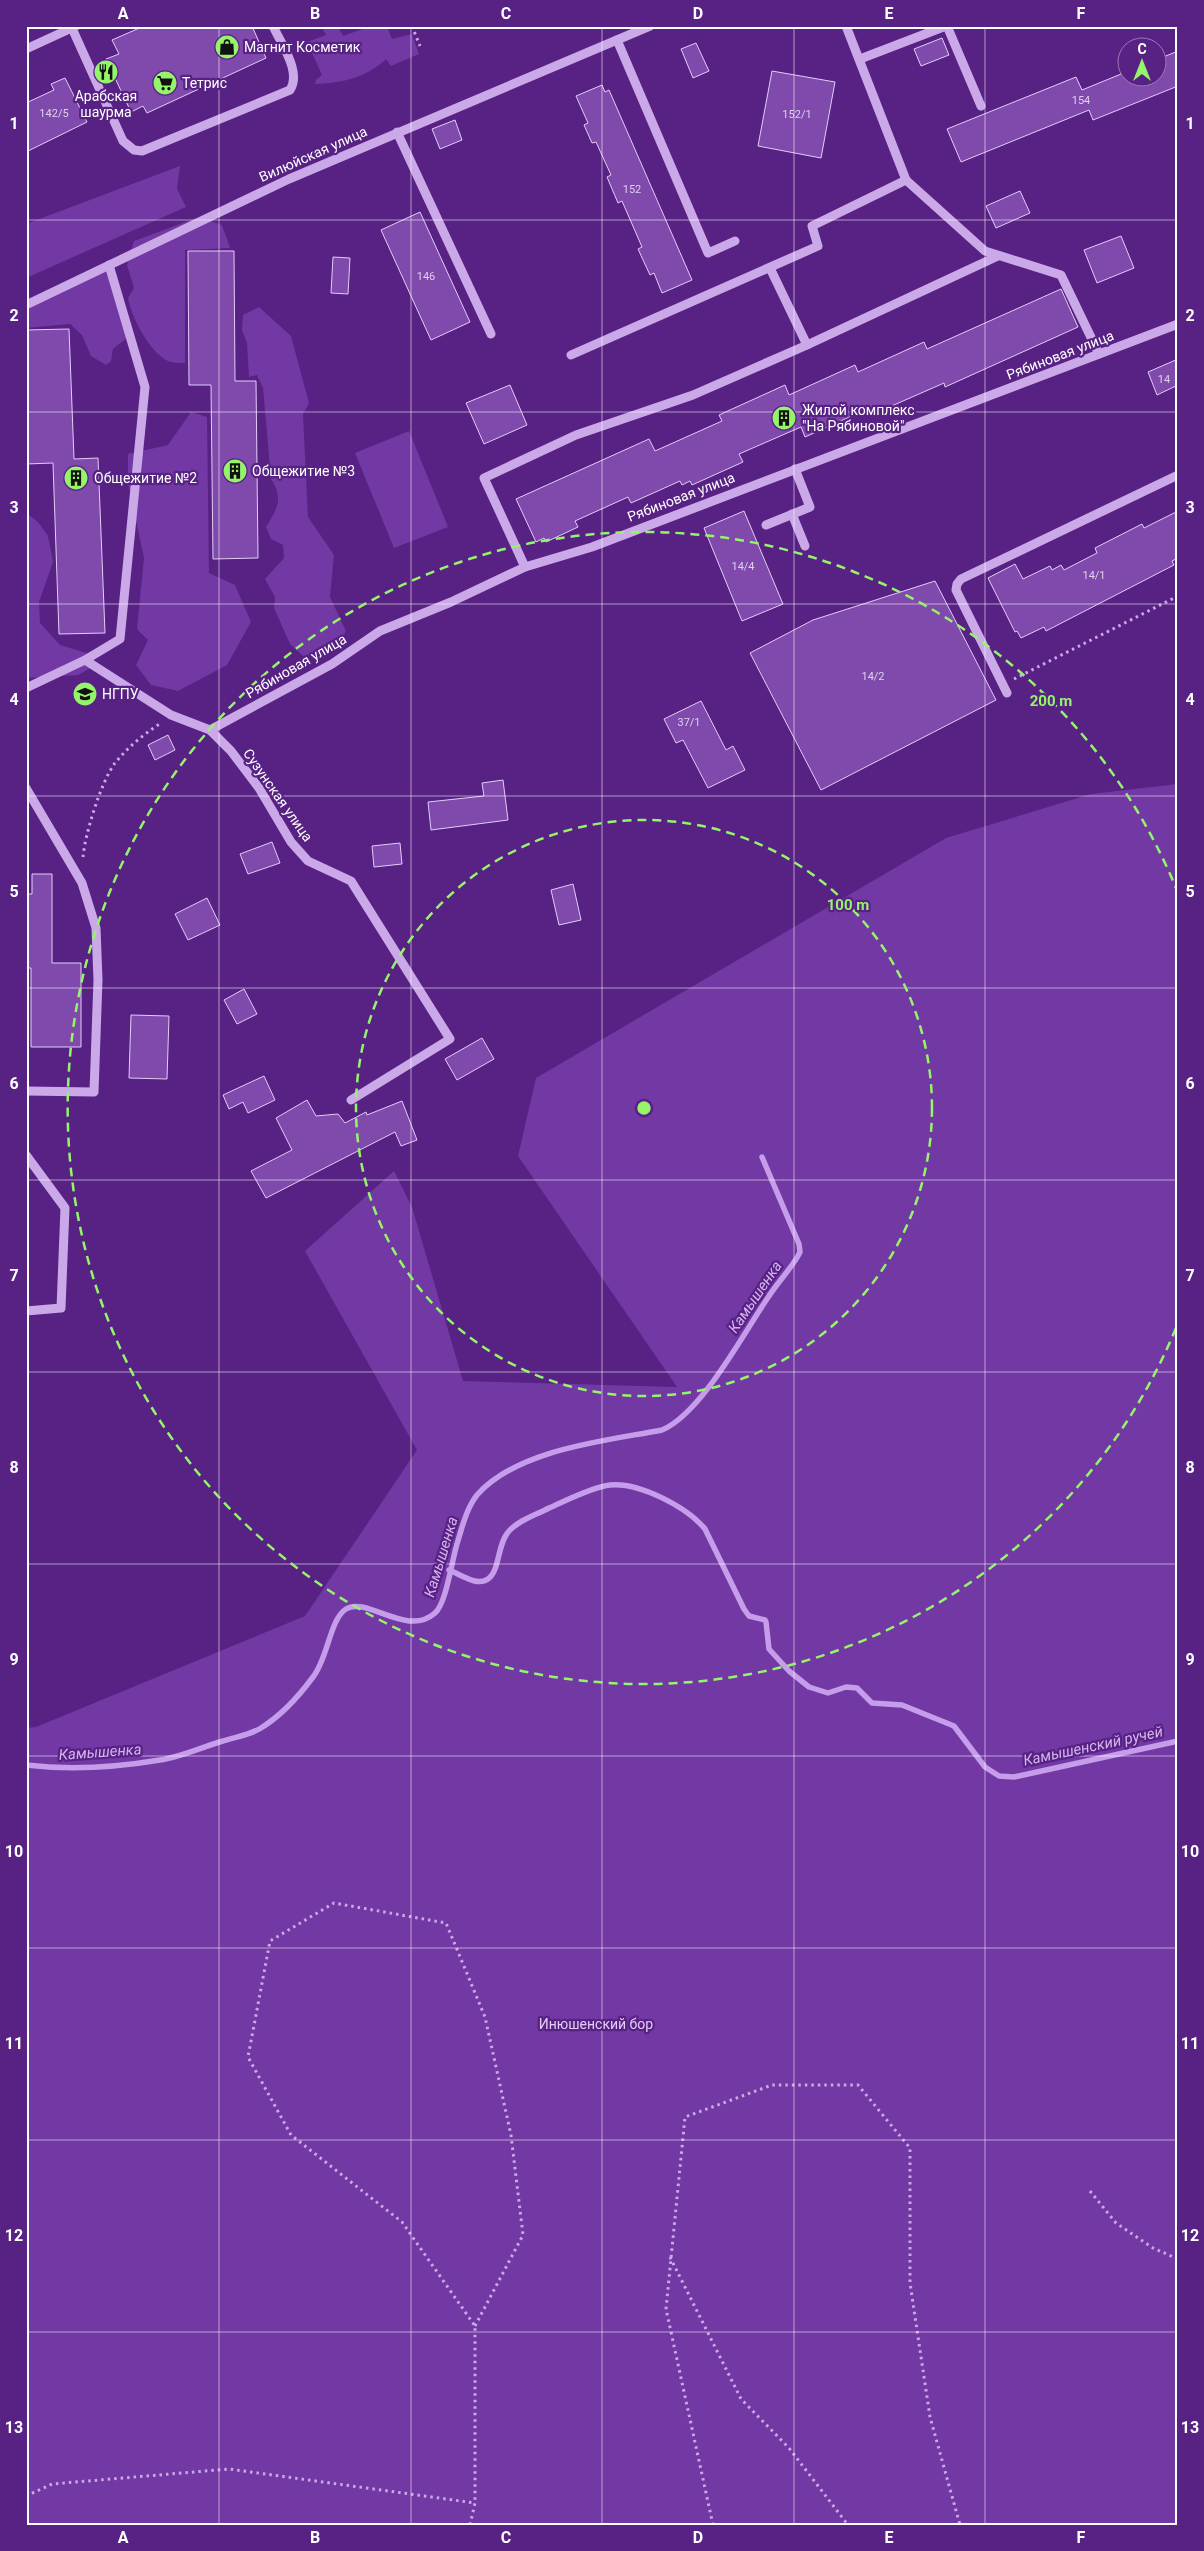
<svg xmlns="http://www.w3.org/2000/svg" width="1204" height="2551" font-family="Roboto,sans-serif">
	<rect width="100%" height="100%" fill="#582184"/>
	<!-- green -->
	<g fill="#7238a3">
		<path d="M321 26H338L343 36 371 26H387L392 39 412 34 419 54 391 66 386 59C366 78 342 83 315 84L316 80 322 75 307 42 326 35Z"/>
		<polygon points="180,166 177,189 186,207 26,278 26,224"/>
		<path d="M199 217 222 225 230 248 185 250V363C181 363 174 363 170 362 151 355 131 317 128 298L134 288 127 265 134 241Z"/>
		<polygon points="107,271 133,333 113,349 111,361 106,365 91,356 82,335 70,324 26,328 26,310"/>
		<path d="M259 307 291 336 309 403 303 414 308 517 334 555 330 597 346 631C334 653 326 654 303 656L290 644 274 608 275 597 265 579 284 558 283 545 271 539 266 527C277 509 284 499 271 479L263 388 257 375 249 377 247 343 242 330 243 315Z"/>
		<polygon points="191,412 207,417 209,573 235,585 251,622 227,665 178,691 151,685 136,665 148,640 137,629 144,558 128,483 128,454 168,445"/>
		<polygon points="409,431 448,527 394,548 355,453"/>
		<polygon points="26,505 29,515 38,522 48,536 53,562 39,602 40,623 60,645 93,655 91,668 78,675 26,678"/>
		<polygon points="1178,784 1178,2525 26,2525 26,1728 36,1727 305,1616 417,1450 305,1251 394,1171 412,1207 463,1381 677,1387 518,1156 536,1078 946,838 1091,794"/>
	</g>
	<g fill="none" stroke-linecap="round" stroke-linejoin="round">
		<!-- stream -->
		<g stroke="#c59dea" stroke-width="5.5">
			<path d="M449 1570C460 1574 477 1587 488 1579 500 1571 497 1544 509 1531 519 1520 536 1515 549 1508 565 1501 592 1487 610 1485 639 1482 687 1507 705 1529L744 1609 749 1616 765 1620 766 1622 769 1649 789 1671 809 1687 828 1693 846 1687 857 1688 872 1703 902 1705 954 1726 985 1767 999 1776 1014 1777 1178 1741"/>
			<path d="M26 1765C68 1770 118 1767 160 1760 181 1757 202 1747 223 1741 235 1737 250 1735 261 1728 282 1715 299 1696 313 1677 328 1658 330 1619 346 1609 367 1596 407 1638 435 1613 446 1604 452 1560 457 1544 462 1528 466 1509 477 1495 518 1449 605 1441 662 1430 702 1413 744 1332 769 1296 777 1283 795 1264 800 1252L799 1244 762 1157"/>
		</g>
	</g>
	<!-- building -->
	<g fill="#7f4aac" stroke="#e3cdf7">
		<polygon points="144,26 252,26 266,58 147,113 143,106 131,112 106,59 119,54 112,40"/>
		<polygon points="942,38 949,55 921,66 914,49"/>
		<polygon points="696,43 709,71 693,78 681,49"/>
		<polygon points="1178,51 1178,86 1093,120 1089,110 961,162 947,129 1076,77 1082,90 1126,72 1126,78 1156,78 1156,60"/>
		<polygon points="772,71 835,82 821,158 758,146"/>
		<polygon points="65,78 87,122 26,152 26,103 54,90 51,84"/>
		<polygon points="602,85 605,92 609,90 692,280 662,293 654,273 650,275 638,249 642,247 622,201 618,203 607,177 611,175 596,142 592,143 584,125 588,123 576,96"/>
		<polygon points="455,120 462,140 440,149 432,129"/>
		<polygon points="1020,191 1030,213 996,228 986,206"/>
		<polygon points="420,212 470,322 431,340 381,230"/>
		<polygon points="1121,236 1134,268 1097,283 1084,250"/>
		<polygon points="188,251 234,251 235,381 256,381 258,558 213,559 211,385 189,385"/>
		<polygon points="333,257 350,258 348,294 331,293"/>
		<polygon points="1061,289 1078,327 945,387 944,383 878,412 874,406 805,437 801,427 739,454 743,462 692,485 690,481 682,485 680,481 631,503 628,497 575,521 578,527 546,542 544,538 536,542 516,499 649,439 655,451 722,421 719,415 785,385 789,395 855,365 858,372 924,342 927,349"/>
		<polygon points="69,329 74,459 98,458 105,633 59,634 53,463 26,464 26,330"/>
		<polygon points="1178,359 1178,385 1157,395 1148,372"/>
		<polygon points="510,385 527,425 484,444 466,403"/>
		<polygon points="744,511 783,604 742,621 704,528"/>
		<polygon points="1178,511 1178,558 1172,561 1174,565 1046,631 1044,627 1021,638 1017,631 1015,632 988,578 1015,564 1023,579 1050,566 1052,570 1061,565 1064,570 1097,553 1095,548 1142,524 1144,528"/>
		<polygon points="935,581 996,700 821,790 750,653 813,620"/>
		<polygon points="701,701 726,750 733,746 745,770 708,788 683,740 676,743 664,719"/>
		<polygon points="168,735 175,750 155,760 148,745"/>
		<polygon points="503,780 508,820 431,830 428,802 484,796 482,783"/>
		<polygon points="272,842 280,863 248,874 240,854"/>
		<polygon points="400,843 402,864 374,867 372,846"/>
		<polygon points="32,874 52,874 52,963 81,963 81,1047 31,1047 31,968 26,968 26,894 32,894"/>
		<polygon points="573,884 581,920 559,925 551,890"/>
		<polygon points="207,898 220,925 188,940 175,914"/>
		<polygon points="244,989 257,1014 237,1024 224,1000"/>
		<polygon points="131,1015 169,1016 167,1079 129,1078"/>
		<polygon points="482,1038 494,1059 457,1080 445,1059"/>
		<polygon points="264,1076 275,1100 248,1113 243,1102 229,1109 223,1095"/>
		<polygon points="307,1100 316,1116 338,1114 345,1123 366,1112 367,1115 402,1101 417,1140 401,1146 395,1132 266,1198 251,1171 292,1150 276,1118"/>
	</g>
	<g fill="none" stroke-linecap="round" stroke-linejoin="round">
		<!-- path -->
		<g stroke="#cba9e9" stroke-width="3" stroke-dasharray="2.5 4" stroke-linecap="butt">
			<polyline points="412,26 420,46"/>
			<polyline points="26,27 27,26"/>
			<polyline points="1014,679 1178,596"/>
			<path d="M83 857C85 834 101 782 115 763 128 747 144 734 161 723"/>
			<polyline points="1090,2191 1116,2223 1153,2248 1178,2259"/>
			<polyline points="670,2257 741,2399 789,2448 848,2525"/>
			<polyline points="475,2326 523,2235 511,2135 485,2017 446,1923 334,1903 270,1941 248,2057 291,2135 402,2222 475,2326 475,2503"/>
			<polyline points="26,2496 52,2484 229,2469 475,2503 470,2525"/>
			<polyline points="713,2525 666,2309 685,2117 772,2085 858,2085 910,2148 910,2283 930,2417 960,2525"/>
		</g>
		<!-- minor -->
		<g stroke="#cba9e9" stroke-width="9">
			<path d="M71 26 123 141 134 150 142 151 290 90C302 72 281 44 273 26"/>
			<polyline points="947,26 981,106"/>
			<polyline points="617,40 708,253 735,241"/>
			<polyline points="26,49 76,26"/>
			<polyline points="860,59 946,26"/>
			<polyline points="397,132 491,334"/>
			<polyline points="906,180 985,251 1061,275 1099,354"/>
			<polyline points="770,268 807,345 998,256"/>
			<polyline points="26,305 289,179 650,26"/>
			<polyline points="571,355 818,246 812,226 906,180 846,26"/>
			<polyline points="792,514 805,546"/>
			<polyline points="766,525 810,507 795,469"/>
			<polyline points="525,567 484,478 576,435 693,395 807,345"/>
			<polyline points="85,660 120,639 145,387 109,265"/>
			<polyline points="26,688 85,660 171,715 210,730 231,751 259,788 291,842 308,861 351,881 450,1039 351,1100"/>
			<polyline points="1007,693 956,590 957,584 961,579 1178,475"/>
			<polyline points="210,730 332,664 380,631 451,602 525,567 592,547 1178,324"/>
			<polyline points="26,788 82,883 96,928 98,980 94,1092 26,1091"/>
			<polyline points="26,1155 65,1208 61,1308 26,1311"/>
		</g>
	</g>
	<!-- grid -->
	<path fill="none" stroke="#fff" stroke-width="1" stroke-opacity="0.55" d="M219 26V2525M411 26V2525M602 26V2525M794 26V2525M985 26V2525M26 220H1178M26 412H1178M26 604H1178M26 796H1178M26 988H1178M26 1180H1178M26 1372H1178M26 1564H1178M26 1756H1178M26 1948H1178M26 2140H1178M26 2332H1178"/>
	<!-- distance rings -->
	<g fill="none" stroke="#94f56b" stroke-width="2.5" stroke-dasharray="9 6">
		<circle cx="644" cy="1108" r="288"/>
		<path d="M1176 1328A576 576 0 1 1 1176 888"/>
	</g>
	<!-- icons -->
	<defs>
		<symbol id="shop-disc" viewBox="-11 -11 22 22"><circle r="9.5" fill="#94f56b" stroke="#582184"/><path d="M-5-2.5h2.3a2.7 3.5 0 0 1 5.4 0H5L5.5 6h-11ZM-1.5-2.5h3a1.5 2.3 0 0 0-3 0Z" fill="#111"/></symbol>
		<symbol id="restaurant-disc" viewBox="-11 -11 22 22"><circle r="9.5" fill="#94f56b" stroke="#582184"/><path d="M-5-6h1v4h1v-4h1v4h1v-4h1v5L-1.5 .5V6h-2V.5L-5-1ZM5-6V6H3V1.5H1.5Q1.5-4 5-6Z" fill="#111"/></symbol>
		<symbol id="supermarket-disc" viewBox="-11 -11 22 22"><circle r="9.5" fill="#94f56b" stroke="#582184"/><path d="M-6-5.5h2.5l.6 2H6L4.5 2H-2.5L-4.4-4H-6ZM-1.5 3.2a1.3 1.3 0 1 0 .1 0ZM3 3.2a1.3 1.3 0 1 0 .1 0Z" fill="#111"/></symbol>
		<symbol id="building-disc" viewBox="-11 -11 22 22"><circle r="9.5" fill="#94f56b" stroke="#582184"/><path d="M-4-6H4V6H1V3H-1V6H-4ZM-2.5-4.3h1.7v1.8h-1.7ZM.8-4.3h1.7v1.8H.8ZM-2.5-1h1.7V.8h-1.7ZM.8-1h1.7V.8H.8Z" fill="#111"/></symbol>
		<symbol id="university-disc" viewBox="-11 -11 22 22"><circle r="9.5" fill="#94f56b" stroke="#582184"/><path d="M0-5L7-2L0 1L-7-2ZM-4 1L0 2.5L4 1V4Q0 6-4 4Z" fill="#111"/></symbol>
	</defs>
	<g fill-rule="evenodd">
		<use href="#shop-disc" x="213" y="33" width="28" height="28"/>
		<use href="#restaurant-disc" x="92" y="58" width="28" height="28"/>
		<use href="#supermarket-disc" x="151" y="69" width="28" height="28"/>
		<use href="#building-disc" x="770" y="404" width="28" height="28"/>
		<use href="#building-disc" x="221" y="457" width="28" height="28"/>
		<use href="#building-disc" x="62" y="464" width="28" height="28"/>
		<use href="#university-disc" x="71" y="680" width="28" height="28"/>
	</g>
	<g text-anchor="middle" stroke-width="4.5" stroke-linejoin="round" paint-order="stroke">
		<!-- number labels -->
		<g font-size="11" fill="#dfd2ea">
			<text x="1081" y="104">154</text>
			<text x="54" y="117">142/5</text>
			<text x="797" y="118">152/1</text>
			<text x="632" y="193">152</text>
			<text x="426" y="280">146</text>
			<text x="1164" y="383">14</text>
			<text x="743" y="570">14/4</text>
			<text x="1094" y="579">14/1</text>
			<text x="873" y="680">14/2</text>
			<text x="689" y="726">37/1</text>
		</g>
		<!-- poi labels -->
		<g font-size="14" fill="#fff" stroke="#582184" text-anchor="start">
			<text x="244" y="52">Магнит Косметик</text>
			<text x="182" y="88">Тетрис</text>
			<text x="106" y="101" text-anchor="middle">Арабская<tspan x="106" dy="16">шаурма</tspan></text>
			<text x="802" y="415">Жилой комплекс<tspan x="802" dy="16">"На Рябиновой"</tspan></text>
			<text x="252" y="476">Общежитие №3</text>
			<text x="94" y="483">Общежитие №2</text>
			<text x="102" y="699">НГПУ</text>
		</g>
		<!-- street labels -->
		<g font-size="14" fill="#fff" stroke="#582184">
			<text transform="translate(313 154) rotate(-24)" y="5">Вилюйская улица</text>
			<text transform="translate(1060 355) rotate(-21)" y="5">Рябиновая улица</text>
			<text transform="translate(681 497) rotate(-21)" y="5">Рябиновая улица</text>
			<text transform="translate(296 666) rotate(-30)" y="5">Рябиновая улица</text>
			<text transform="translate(278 795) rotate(55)" y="5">Сузунская улица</text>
		</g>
		<!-- park labels -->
		<g font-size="14" fill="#e3cdf7" stroke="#582184">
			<text x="596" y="2029">Инюшенский бор</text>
		</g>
		<!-- water labels -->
		<g font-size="15" font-style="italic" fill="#d4b5f0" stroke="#582184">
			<text transform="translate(755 1297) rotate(-56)" y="5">Камышенка</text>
			<text transform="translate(441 1557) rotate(-73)" y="5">Камышенка</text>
			<text transform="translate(1093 1746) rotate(-12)" y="5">Камышенский ручей</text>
			<text transform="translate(100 1752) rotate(-4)" y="5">Камышенка</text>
		</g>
	</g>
	<circle cx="644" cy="1108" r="8" fill="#94f56b" stroke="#582184" stroke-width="2.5"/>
	<g font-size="15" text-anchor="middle" font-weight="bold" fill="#94f56b" stroke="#582184" stroke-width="4.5" stroke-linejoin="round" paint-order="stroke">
		<text x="1051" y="706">200 m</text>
		<text x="848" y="910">100 m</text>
	</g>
	<!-- border -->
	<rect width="1204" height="2551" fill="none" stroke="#582184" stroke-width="55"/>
	<!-- north arrow -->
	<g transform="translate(1142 62)"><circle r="24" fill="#582184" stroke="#9b7ab5"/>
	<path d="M0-4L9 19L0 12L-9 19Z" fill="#94f56b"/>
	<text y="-8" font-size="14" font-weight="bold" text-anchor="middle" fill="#ffffff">С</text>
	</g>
	<rect x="28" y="28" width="1148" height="2496" fill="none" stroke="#fff" stroke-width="2"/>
	<g font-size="16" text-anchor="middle" font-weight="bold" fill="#fff">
		<text x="123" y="19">A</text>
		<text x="315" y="19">B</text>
		<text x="506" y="19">C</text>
		<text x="698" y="19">D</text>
		<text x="889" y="19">E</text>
		<text x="1081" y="19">F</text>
		<text x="14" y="129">1</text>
		<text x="1190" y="129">1</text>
		<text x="14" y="321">2</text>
		<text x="1190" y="321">2</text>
		<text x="14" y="513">3</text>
		<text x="1190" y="513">3</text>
		<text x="14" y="705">4</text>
		<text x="1190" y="705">4</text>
		<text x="14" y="897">5</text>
		<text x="1190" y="897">5</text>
		<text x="14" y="1089">6</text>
		<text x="1190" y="1089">6</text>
		<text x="14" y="1281">7</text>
		<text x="1190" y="1281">7</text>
		<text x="14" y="1473">8</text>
		<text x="1190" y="1473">8</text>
		<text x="14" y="1665">9</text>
		<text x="1190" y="1665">9</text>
		<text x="14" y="1857">10</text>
		<text x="1190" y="1857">10</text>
		<text x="14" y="2049">11</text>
		<text x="1190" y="2049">11</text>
		<text x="14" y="2241">12</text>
		<text x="1190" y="2241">12</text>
		<text x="14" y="2433">13</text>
		<text x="1190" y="2433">13</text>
		<text x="123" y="2543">A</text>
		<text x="315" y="2543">B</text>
		<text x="506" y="2543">C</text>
		<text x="698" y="2543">D</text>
		<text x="889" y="2543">E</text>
		<text x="1081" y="2543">F</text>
	</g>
</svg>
